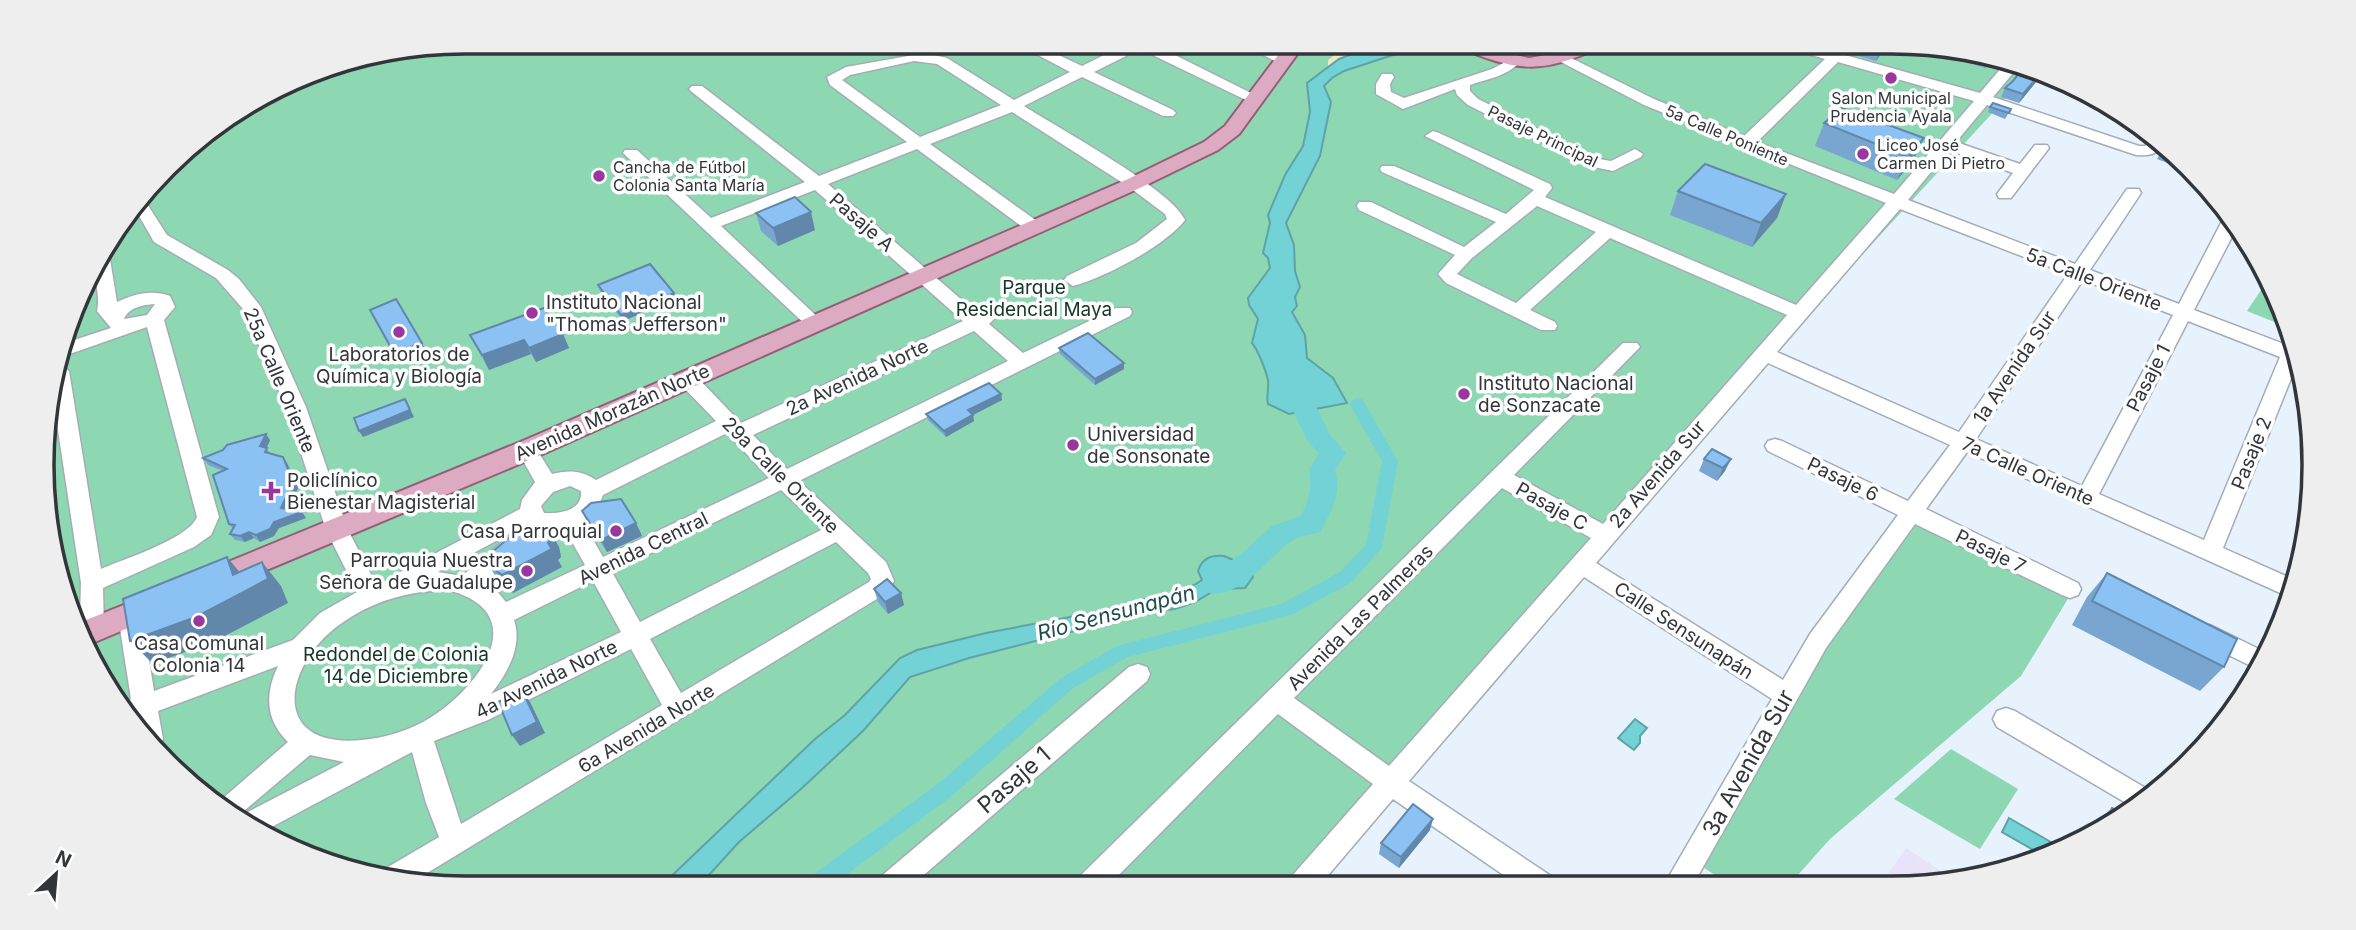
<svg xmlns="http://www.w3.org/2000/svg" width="2356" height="930" font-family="Inter,sans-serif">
	<rect width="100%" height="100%" fill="#e8f2fc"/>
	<!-- medical -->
	<polygon fill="#e9e3f9" points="1906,848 1947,875 1957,881 1947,884 1881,884"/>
	<!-- green -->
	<g fill="#8dd7b2">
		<polygon points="465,42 1891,42 2001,57 2031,71 1282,886 465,888 355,873 208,801 113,700 50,548 46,409 98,254 186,147 329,65"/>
		<polygon points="2267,281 2282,325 2247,311"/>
		<polygon points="1915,522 2069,597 2021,676 1830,839 1789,885 1731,885 1693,861 1818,641"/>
		<polygon points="1951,749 2018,789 1980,849 1894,799"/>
	</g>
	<!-- sand -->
	<polygon fill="#f1e7c2" points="1364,42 1395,42 1378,50 1352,54 1328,66 1328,60 1337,53"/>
	<!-- water -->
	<g fill="#72d2d6" stroke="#5fa3a7" stroke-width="2">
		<path d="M1395 42H1433L1344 71 1332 78 1324 86 1331 102 1320 156 1286 223 1294 245 1295 271 1300 287 1295 297 1297 306 1292 312 1305 335 1307 358 1333 378 1347 403 1289 414 1268 404C1266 396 1269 389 1268 380 1266 371 1258 350 1252 343L1258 319 1249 305 1248 298 1270 268 1268 258 1263 253 1270 223 1268 215 1285 175 1303 146 1310 112 1307 83 1339 59 1352 54 1377 50Z"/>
		<path d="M1224 556 1238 562 1252 572 1253 577 1245 588 1217 589 1195 602 1175 609 1149 612 969 658 910 677 863 731 801 789 739 842 698 887 659 888 815 739 845 715 900 658 917 650 986 633 1107 610C1137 596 1174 600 1202 580L1198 571C1202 558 1211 555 1224 556Z"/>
		<polygon points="1635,719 1647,728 1640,736 1640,743 1634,750 1618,738"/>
		<polygon points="2009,818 2056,845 2052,852 2042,855 2002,832"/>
	</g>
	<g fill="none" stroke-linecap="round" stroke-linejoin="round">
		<!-- canal -->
		<polygon fill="#72d2d6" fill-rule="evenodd" points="1357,398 1362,399 1398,461 1382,547 1352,582 1291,615 1128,657 1073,688 953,795 830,887 803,887 806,880 939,783 1061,678 1117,646 1281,604 1340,572 1366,545 1382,461 1349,403"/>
		<!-- river -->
		<path fill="#72d2d6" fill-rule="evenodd" d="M1290 371 1299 373 1330 435 1346 453 1335 470C1342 494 1331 512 1320 532 1311 535 1300 535 1293 540 1269 556 1238 603 1205 592L1201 584 1205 576 1240 555 1272 526 1301 516C1309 500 1313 487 1309 470L1319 454 1307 440 1278 379 1281 373Z"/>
		<defs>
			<g id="minor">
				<path d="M1013 42H1031L1082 66 1130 42H1149L1263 99 1260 102H1250L1140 49 1094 72 1173 110 1176 113 1173 116H1163L1082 77 1024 106C1058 128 1171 189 1185 220 1165 246 1104 278 1073 286L1064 280 1067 276 1136 243 1167 219 1165 214 1129 187 1012 112 930 144 1041 224 1044 228 1041 232H1029L917 149 828 184 978 314 987 311 994 313 996 317 989 324 1023 353 1116 308H1130L1132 312 1130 316 799 481 886 562 894 581 885 594 414 881 380 877 383 870 439 837 426 803 412 752 266 830 242 818 244 814 344 762 310 755 238 816 215 805 288 742C265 720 265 693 278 666L158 711 163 739 158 747 117 704 131 699 118 616 122 609 130 607 138 609 142 616 154 691 293 640 320 613 357 592 326 530 286 407 243 309 216 278 154 242 135 209 144 199 167 235 228 270 239 279 261 307 306 407 348 530 376 584 395 578 398 573 520 509 522 500 535 482 517 450 520 445 527 443 534 445 552 474C568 470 581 470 596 480L716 421 680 384 677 379 680 374H694L741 423 963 321 815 190 721 226 825 324 823 328H809L623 153 625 150H637L711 218 805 182 692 92 689 89 692 86H702L819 176 907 142 830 85 827 77 846 67 925 53 947 58 1014 100 1070 72ZM914 61 937 64 1001 105 920 137 842 80 850 75ZM974 331 1008 361 787 469 753 435ZM727 433 769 478 603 557 583 522 597 511 603 495ZM570 486 581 491C583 511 559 514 544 513L541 506 553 492ZM781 490 823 529 640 622 612 572ZM528 524 544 529 564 528 585 565 506 602 496 590 484 583 518 554 521 548 518 542 510 539 502 542 462 576 438 572ZM836 542 868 573 871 579 869 582 681 693 650 639ZM593 581 621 632 491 694C507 674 523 646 514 620ZM448 590C539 614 473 695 423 722 404 732 384 738 362 740 269 749 283 666 339 625 372 601 407 591 448 590ZM631 649 662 705 461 824 434 741 488 720Z"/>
				<polygon points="1238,42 1257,42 1289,59 1282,63 1277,62"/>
				<path d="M1775 42H1798L1832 52 1843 42H1858L1845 55 1980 93 2008 60 2019 66 1993 97 2139 146H2145L2155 137 2163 146C2156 155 2147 156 2136 155L1987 105 1956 142 2020 164 2035 145H2047L2049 148 2011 198H1999L1997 194 2013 173 1949 150 1908 200 2075 264 2127 189H2139L2141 193 2090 270 2179 304 2221 223 2227 219 2236 229 2194 310 2289 346 2296 366 2223 548 2297 581 2289 597 1967 452 1926 509 2078 583 2081 589 2078 595 2070 598 2062 595 1915 524 1826 648 1693 885H1664L1772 699 1584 577 1409 781 1551 876 1555 885H1518L1393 799 1319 886H1287L1291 877 1373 784 1278 714 1108 886H1075L1079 877 1623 343H1637L1640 347 1514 475 1603 524 1787 315 1610 238 1530 310 1555 322 1557 326 1555 330H1541L1446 283 1438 274 1455 255 1359 210 1357 206 1359 202H1371L1464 247 1496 222 1382 172 1380 169 1382 166H1394L1506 214 1534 190 1425 136 1433 131 1439 133 1550 184 1552 188 1545 197 1796 305 1886 203 1644 105 1555 59 1562 55 1567 56 1654 99 1744 136 1825 59 1777 45ZM1838 62 1974 101 1894 194 1757 142ZM1537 206 1596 232 1516 303 1457 274 1472 258ZM1900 209 2068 274 1959 432 1777 352ZM2083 280 2173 315 2082 486 1976 439ZM2188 321 2280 357 2204 540 2099 494ZM1768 363 1950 445 1908 501 1782 441 1775 439 1768 441 1765 446 1768 451 1898 515 1810 634 1783 680 1596 563ZM1502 488 1591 538 1389 766 1294 698Z"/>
				<path d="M1513 58 1518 59 1520 62C1507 76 1488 79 1470 85V91L1478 99 1599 159 1611 161 1635 149 1643 154 1641 157 1613 171 1589 166 1468 105 1457 95 1455 89 1403 109 1376 94V84L1382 74H1392L1394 77 1390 84 1391 92 1404 98 1492 69Z"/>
				<path d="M103 248 109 253 117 302C133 294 152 289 170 296L175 307 164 320 219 517 211 535 194 547 103 588 104 631 100 638 88 639 80 620 81 583 52 390 61 365 69 371 101 569C124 559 188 539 197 517L147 327 64 356 68 342 111 328 97 311C102 289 87 268 103 248ZM155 304 147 315 124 319C129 307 143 305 155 304Z"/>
				<polygon points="2210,625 2265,652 2257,669 2202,642 2198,635 2202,628"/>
				<polygon points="1138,664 1147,667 1150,674 1147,681 910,887 875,887 879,878 1129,667"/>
				<polygon points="2006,708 2015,711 2154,793 2133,807 1997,727 1993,719 1997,711"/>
			</g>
			<g id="major">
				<polygon points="1288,42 1306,42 1239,134 1218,150 1142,187 536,457 214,592 204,595 194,592 190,584 194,576 518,443 1128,179 1204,142 1225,126"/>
				<path d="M1452 42H1477L1506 53 1529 58 1552 54 1582 42H1606L1603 46C1540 75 1518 72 1455 46Z"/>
				<polygon points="159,591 169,595 173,603 169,611 90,644 81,622"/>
			</g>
		</defs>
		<!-- minor casing -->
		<use href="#minor" stroke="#a4adb6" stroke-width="3"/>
		<!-- major casing -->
		<use href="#major" stroke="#935e76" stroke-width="4"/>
		<!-- minor -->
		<use href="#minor" fill="#fff" fill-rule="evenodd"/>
		<!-- major -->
		<use href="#major" fill="#ddabc1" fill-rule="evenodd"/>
	</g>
	<!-- wall -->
	<g fill="#78a6d1">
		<polygon points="1856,42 1889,42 1876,61 1852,54"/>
		<polygon points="1944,49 1996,56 1985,68 1942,54"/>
		<polygon points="2023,68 2041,76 2019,103 2001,97 2005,88 2013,81"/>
		<polygon points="1990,107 2011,109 2005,119 1988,112"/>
		<polygon points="1824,123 1924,138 1913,161 1897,180 1815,146"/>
		<polygon points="2164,147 2183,169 2157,159"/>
		<polygon points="1678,191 1786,194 1777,218 1752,247 1670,215"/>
		<polygon points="756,213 815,230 778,246 761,231"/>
		<polygon points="598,285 676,299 623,321 600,291"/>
		<polygon points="563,334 569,348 536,362 531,354 489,370 470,335"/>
		<polygon points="1059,348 1124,369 1095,385 1060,354"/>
		<polygon points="1001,394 1002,400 973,415 974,421 946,437 928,420 926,414"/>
		<polygon points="270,440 266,448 270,453 287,463 298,488 288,509 302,512 306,518 279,528 274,536 260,542 254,538 245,542 235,540 230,534 233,529 229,524 223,471 208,465 203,458"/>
		<polygon points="1712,449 1725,471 1717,481 1699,471 1704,459"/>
		<polygon points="582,511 636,523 642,536 607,552 588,524"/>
		<polygon points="549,529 559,547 561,557 558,560 562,567 513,593 499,582 488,564 489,562 486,557"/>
		<polygon points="2107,573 2224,667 2200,691 2072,625 2087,597"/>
		<polygon points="874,589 901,593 904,605 888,614 878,602"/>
		<polygon points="2112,808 2123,814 2076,845 2078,840"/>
		<polygon points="1430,830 1399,868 1379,854 1381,843"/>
	</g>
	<!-- shaded-wall -->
	<g fill="#6187aa">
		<polygon points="1885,42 1889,42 1876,61 1883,44"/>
		<polygon points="1994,56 1996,56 1985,68 1988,62"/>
		<polygon points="2039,75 2041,76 2019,103 2023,94"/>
		<polygon points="1924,138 1913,161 1897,180 1908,157"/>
		<polygon points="1786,194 1777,218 1752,247 1761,223"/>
		<polygon points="811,212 815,230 778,246 773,228"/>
		<polygon points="674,293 676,299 623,321 621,315"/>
		<polygon points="563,334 569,348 536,362 529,348"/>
		<polygon points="524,340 531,354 489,370 482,355"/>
		<polygon points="422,343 425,349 398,359 394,353"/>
		<polygon points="1124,363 1124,369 1095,385 1095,379"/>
		<polygon points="1001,394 1002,400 969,417 968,410"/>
		<polygon points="405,399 414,417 363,437 359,431"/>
		<polygon points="973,415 974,421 946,437 944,431"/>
		<polygon points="266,434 270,440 265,452 260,446"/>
		<polygon points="283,457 287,463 298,488 286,514 281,508"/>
		<polygon points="1731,459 1725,471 1717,481 1723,468"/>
		<polygon points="302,512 306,518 279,528 274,536 260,542 256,535 274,522"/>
		<polygon points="636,523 642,536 607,552 601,540"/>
		<polygon points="549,529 559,547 561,557 558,560 562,567 513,593 502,575"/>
		<polygon points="249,532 254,538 245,542 240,536"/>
		<polygon points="227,557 247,581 262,562 281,586 288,603 217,640 153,664 130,641 233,575"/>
		<polygon points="901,593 904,605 888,614 885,602"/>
		<polygon points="522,690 530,702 545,733 520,746 512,735"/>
		<polygon points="1433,819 1430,830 1399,868 1401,857"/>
	</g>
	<!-- building -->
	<g fill="#8bc1f3" stroke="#6187aa" stroke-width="2">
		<polygon points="1948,50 1994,56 1988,62"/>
		<polygon points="2023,68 2039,75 2023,94 2005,88 2013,81"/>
		<polygon points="1993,103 2011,109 2009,113 1990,107"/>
		<polygon points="1842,108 1924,138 1908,157 1824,123"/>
		<polygon points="1705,164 1786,194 1761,223 1678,191"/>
		<polygon points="795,197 811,212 773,228 756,213"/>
		<polygon points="650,264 674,293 621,315 598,285"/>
		<polygon points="396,299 422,343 394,353 370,310"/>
		<polygon points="544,308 563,334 529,348 524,340 482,355 470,335"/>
		<polygon points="1088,333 1124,363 1095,379 1059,348"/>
		<polygon points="989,383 1001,394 968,410 973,415 944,431 926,414"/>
		<polygon points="405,399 410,410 359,431 354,418"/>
		<polygon points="266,434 260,446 267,448 265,452 283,457 293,482 281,508 302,512 274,522 270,529 256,535 249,532 240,536 230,534 235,525 229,524 213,475 227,469 203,458 223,450 227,445"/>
		<polygon points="1712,449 1731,459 1723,468 1704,459"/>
		<polygon points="621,499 636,523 601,540 582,511 591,503"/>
		<polygon points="523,526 549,529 551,539 548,543 552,549 502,575 488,564 492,560 486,557"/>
		<polygon points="227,557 233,575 262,562 268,579 196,617 130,641 123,599"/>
		<polygon points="2107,573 2237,639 2224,667 2092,601"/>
		<polygon points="887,579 901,593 885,602 874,589"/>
		<polygon points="522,690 537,722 512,735 498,702"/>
		<polygon points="1413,804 1433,819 1401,857 1381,843"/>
		<polygon points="2112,808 2123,814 2102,828"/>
	</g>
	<!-- markers -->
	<g fill="#99379e" stroke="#fefefe" stroke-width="2.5">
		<circle cx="1891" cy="78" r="7"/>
		<circle cx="1863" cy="154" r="7"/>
		<circle cx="599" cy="176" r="7"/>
		<circle cx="532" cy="313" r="7"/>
		<circle cx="399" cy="332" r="7"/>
		<circle cx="1464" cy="394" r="7"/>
		<circle cx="1073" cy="445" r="7"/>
		<path d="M267.5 480.5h7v7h7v7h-7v7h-7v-7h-7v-7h7z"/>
		<circle cx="616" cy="531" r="7"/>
		<circle cx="527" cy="571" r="7"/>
		<circle cx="199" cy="621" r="7"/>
	</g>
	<g text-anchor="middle" stroke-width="7" stroke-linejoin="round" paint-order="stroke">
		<!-- far-poi labels -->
		<g font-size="16" fill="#32363a" stroke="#fefefe" text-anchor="start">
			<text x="1891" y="104" text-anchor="middle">Salon Municipal<tspan x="1891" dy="18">Prudencia Ayala</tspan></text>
			<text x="1877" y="151">Liceo José<tspan x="1877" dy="18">Carmen Di Pietro</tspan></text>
			<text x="613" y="173">Cancha de Fútbol<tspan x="613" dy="18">Colonia Santa María</tspan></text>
		</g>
		<!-- far-street labels -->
		<g font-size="16" fill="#32363a" stroke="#fefefe">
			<text transform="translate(1727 135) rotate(23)" y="6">5a Calle Poniente</text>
			<text transform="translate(1543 136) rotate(26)" y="6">Pasaje Principal</text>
		</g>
		<!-- street labels -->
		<g font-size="19" fill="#32363a" stroke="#fefefe">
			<text transform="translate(862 222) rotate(41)" y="7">Pasaje A</text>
			<text transform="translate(2094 279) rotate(21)" y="7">5a Calle Oriente</text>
			<text transform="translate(2014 367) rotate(-56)" y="7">1a Avenida Sur</text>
			<text transform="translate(857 377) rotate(-25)" y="7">2a Avenida Norte</text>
			<text transform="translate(2148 378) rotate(-63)" y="7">Pasaje 1</text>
			<text transform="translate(280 380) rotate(67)" y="7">25a Calle Oriente</text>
			<text transform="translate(612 412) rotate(-24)" y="7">Avenida Morazán Norte</text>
			<text transform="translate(2251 453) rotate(-68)" y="7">Pasaje 2</text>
			<text transform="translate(2028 471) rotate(24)" y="7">7a Calle Oriente</text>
			<text transform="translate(1657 474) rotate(-49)" y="7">2a Avenida Sur</text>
			<text transform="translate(781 475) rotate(45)" y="7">29a Calle Oriente</text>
			<text transform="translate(1843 479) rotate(26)" y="7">Pasaje 6</text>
			<text transform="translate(1552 506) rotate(29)" y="7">Pasaje C</text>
			<text transform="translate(643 548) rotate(-26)" y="7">Avenida Central</text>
			<text transform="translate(1991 551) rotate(26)" y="7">Pasaje 7</text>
			<text transform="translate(1360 617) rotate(-45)" y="7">Avenida Las Palmeras</text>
			<text transform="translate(1684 630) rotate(33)" y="7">Calle Sensunapán</text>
			<text transform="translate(546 679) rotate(-26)" y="7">4a Avenida Norte</text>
			<text transform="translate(646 728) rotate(-31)" y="7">6a Avenida Norte</text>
		</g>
		<!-- park labels -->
		<g font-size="19" fill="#153728" stroke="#fefefe">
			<text x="1034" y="294">Parque<tspan x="1034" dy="22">Residencial Maya</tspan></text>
			<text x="396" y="661">Redondel de Colonia<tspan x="396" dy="22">14 de Diciembre</tspan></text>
		</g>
		<!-- poi labels -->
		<g font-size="19" fill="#32363a" stroke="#fefefe" text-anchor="start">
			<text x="546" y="309">Instituto Nacional<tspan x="546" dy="22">"Thomas Jefferson"</tspan></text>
			<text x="399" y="361" text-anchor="middle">Laboratorios de<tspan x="399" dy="22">Química y Biología</tspan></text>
			<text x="1478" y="390">Instituto Nacional<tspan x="1478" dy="22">de Sonzacate</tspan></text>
			<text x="1087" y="441">Universidad<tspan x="1087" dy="22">de Sonsonate</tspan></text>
			<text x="287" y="487">Policlínico<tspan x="287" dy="22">Bienestar Magisterial</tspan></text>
			<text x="602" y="538" text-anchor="end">Casa Parroquial</text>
			<text x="513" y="567" text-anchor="end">Parroquia Nuestra<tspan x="513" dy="22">Señora de Guadalupe</tspan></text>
			<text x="199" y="650" text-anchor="middle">Casa Comunal<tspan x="199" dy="22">Colonia 14</tspan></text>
		</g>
		<!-- water labels -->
		<g font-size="21" font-style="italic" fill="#204c4e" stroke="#fefefe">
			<text transform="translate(1116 613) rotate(-15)" y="7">Río Sensunapán</text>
		</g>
		<!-- near-street labels -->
		<g font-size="23" fill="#32363a" stroke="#fefefe">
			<text transform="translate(1748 763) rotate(-61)" y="8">3a Avenida Sur</text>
			<text transform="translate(1014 780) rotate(-41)" y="8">Pasaje 1</text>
		</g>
	</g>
	<!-- crop -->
	<path d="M0 0H2356V930H0ZM465 54H1891A411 411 0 0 1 2302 465V465A411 411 0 0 1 1891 876H465A411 411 0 0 1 54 465V465A411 411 0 0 1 465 54Z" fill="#eee" fill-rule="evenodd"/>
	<path fill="none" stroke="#32363a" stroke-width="3.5" d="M465 54H1891A411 411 0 0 1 2302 465V465A411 411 0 0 1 1891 876H465A411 411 0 0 1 54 465V465A411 411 0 0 1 465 54Z"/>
	<!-- north arrow -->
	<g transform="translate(56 874) rotate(26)" stroke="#fefefe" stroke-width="5" paint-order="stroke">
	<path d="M0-5L12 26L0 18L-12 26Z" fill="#32363a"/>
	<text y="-10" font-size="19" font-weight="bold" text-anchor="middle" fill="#32363a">N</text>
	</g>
</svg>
